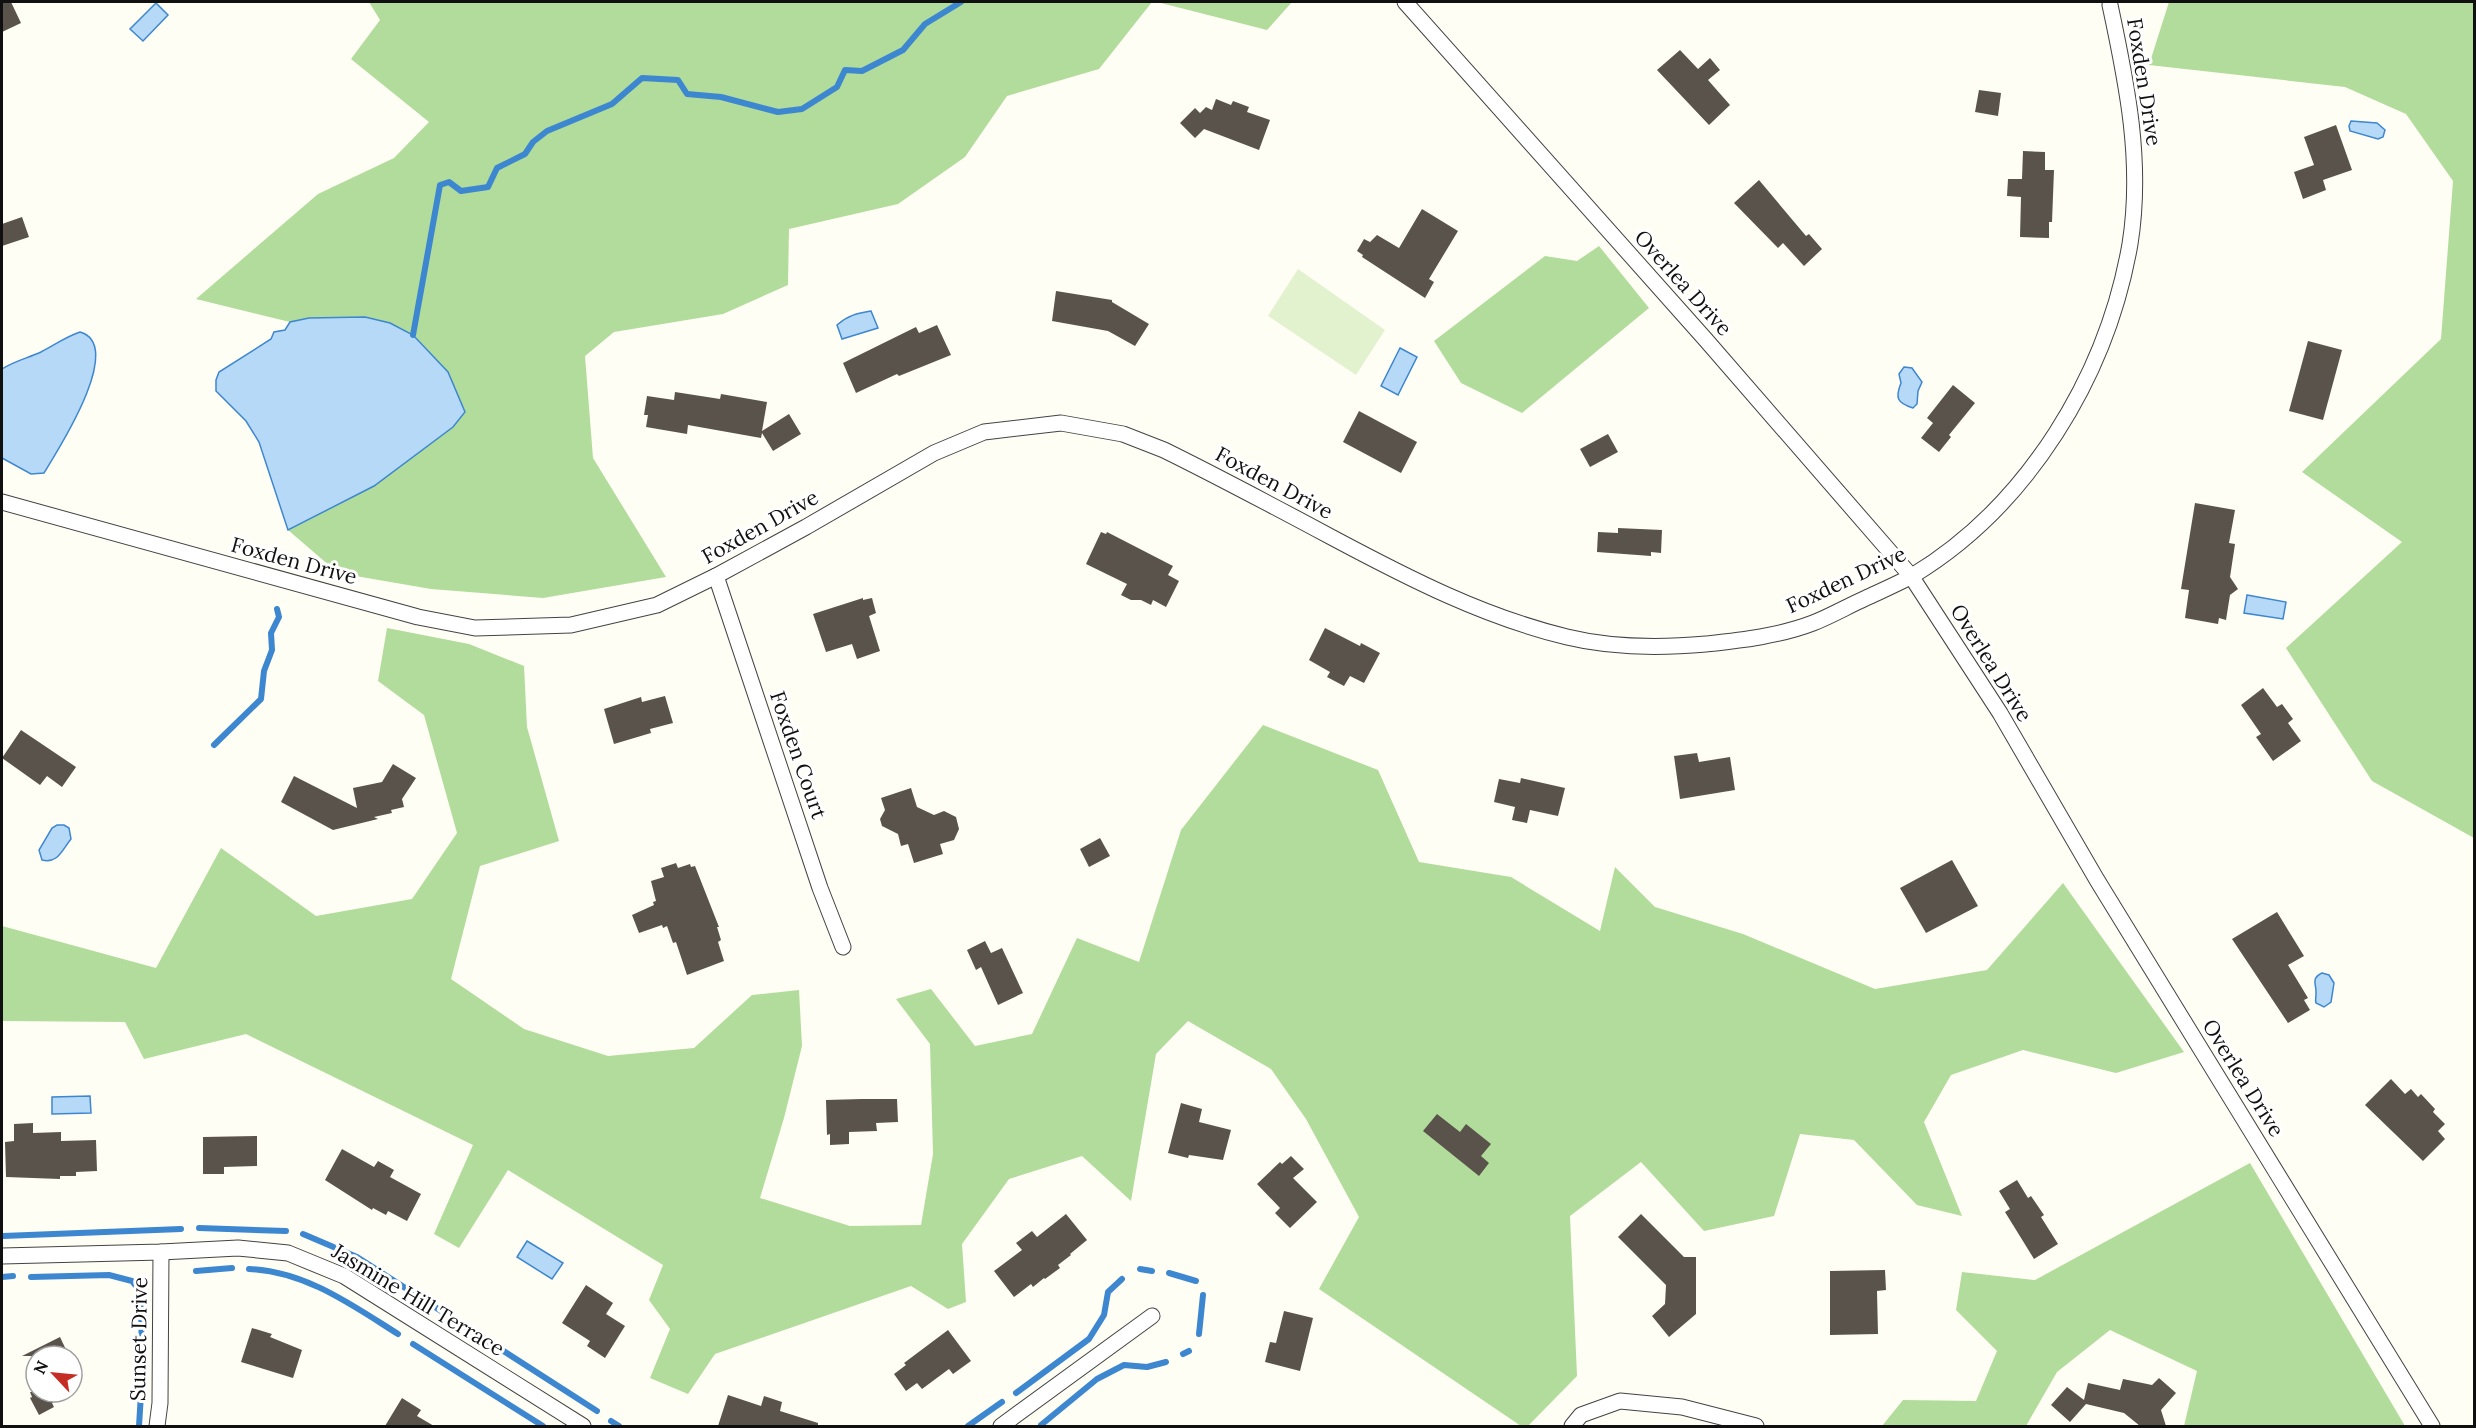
<svg xmlns="http://www.w3.org/2000/svg" width="2476" height="1428" font-family="Lora,serif">
	<rect width="100%" height="100%" fill="#fffef4"/>
	<!-- forest -->
	<g fill="#b2dc9b">
		<polygon points="369,2 1152,2 1099,69 1007,96 965,157 898,204 789,229 788,285 723,314 614,332 585,356 593,458 666,577 543,598 431,589 338,573 288,530 374,486 309,318 290,322 196,299 318,194 394,158 429,122 351,59 380,20"/>
		<polygon points="1157,2 1292,2 1267,30"/>
		<polygon points="2169,2 2474,2 2474,838 2372,781 2286,648 2402,542 2302,472 2441,339 2453,181 2406,114 2345,87 2149,65"/>
		<polygon points="1599,246 1649,308 1522,413 1461,383 1434,341 1545,256 1577,261"/>
		<polygon points="387,628 469,644 524,666 527,727 559,841 480,866 451,979 524,1029 608,1056 694,1048 752,995 799,990 802,1046 784,1118 760,1198 850,1226 921,1225 933,1154 930,1044 896,999 931,989 975,1046 1032,1034 1077,938 1139,962 1181,830 1263,725 1378,770 1419,862 1511,877 1600,931 1615,867 1655,907 1743,934 1875,989 1987,970 2063,883 2184,1052 2116,1073 2023,1050 1951,1075 1924,1122 1962,1216 1917,1205 1854,1140 1800,1134 1774,1216 1704,1231 1641,1162 1570,1216 1577,1376 1528,1426 1521,1426 1319,1289 1359,1217 1306,1119 1271,1069 1188,1021 1156,1054 1131,1201 1082,1156 1009,1179 962,1244 966,1302 948,1309 911,1286 715,1354 688,1394 650,1378 670,1329 649,1300 663,1265 508,1170 459,1248 434,1234 473,1145 246,1034 144,1059 125,1022 2,1021 2,926 156,968 221,848 316,916 412,899 457,833 424,715 378,681"/>
		<polygon points="2250,1163 2405,1426 2184,1426 2197,1371 2110,1330 2057,1372 2026,1426 1882,1426 1903,1400 1976,1401 1997,1351 1956,1310 1962,1272 2035,1280"/>
	</g>
	<!-- pitch -->
	<polygon fill="#e2f2ce" points="1298,269 1385,330 1356,375 1268,316"/>
	<!-- water -->
	<g fill="#b7d9f8" stroke="#3d87d0" stroke-width="1.5">
		<polygon points="156,3 168,15 143,41 130,29"/>
		<polygon points="2351,121 2377,123 2385,130 2383,137 2378,139 2350,131 2349,126"/>
		<path d="M871 311 878 328 842 339 837 325C847 316 857 313 871 311Z"/>
		<polygon points="365,317 390,323 413,335 448,372 465,412 453,427 374,486 288,530 259,442 246,421 216,391 216,380 219,372 271,339 274,332 285,330 290,322 309,318"/>
		<path d="M80 332C126 345 58 450 44 473L31 474 2 458V369C14 361 28 358 41 352 55 345 65 337 80 332Z"/>
		<polygon points="1400,348 1417,357 1398,395 1381,386"/>
		<path d="M1904 367 1912 368 1922 382 1918 391 1917 404 1913 408C1897 403 1895 398 1901 383L1899 374Z"/>
		<polygon points="2247,595 2286,602 2283,619 2244,613"/>
		<path d="M57 825H64L69 828 71 839C62 850 58 864 42 860L39 850 52 828Z"/>
		<path d="M2322 973 2329 975 2334 983 2331 1002 2324 1007 2316 1003C2315 1000 2316 997 2316 994 2317 984 2310 979 2322 973Z"/>
		<polygon points="90,1096 91,1113 52,1114 52,1097"/>
		<polygon points="527,1241 563,1263 552,1279 517,1257"/>
	</g>
	<g fill="none" stroke-linecap="round" stroke-linejoin="round">
		<!-- stream -->
		<g stroke="#3d87d0" stroke-width="6">
			<polyline points="413,335 440,185 449,182 461,191 488,187 497,168 525,154 533,142 547,131 612,104 642,78 678,80 687,94 721,97 778,112 802,109 837,87 845,70 862,71 903,50 925,24 961,2"/>
			<polyline points="214,745 261,699 264,671 272,650 271,633 279,617 277,609"/>
			<polyline points="199,1228 286,1231"/>
			<polyline points="303,1234 357,1257 597,1411"/>
			<polyline points="3,1236 181,1229"/>
			<path d="M249 1269C305 1271 352 1305 398 1334"/>
			<polyline points="1140,1269 1152,1271"/>
			<polyline points="196,1271 232,1268"/>
			<polyline points="1169,1273 1196,1281"/>
			<polyline points="2,1277 13,1276"/>
			<polyline points="31,1277 109,1275 132,1281 141,1292 142,1378 139,1426"/>
			<polyline points="1199,1334 1203,1295"/>
			<polyline points="413,1344 543,1426"/>
			<polyline points="1183,1354 1189,1351"/>
			<polyline points="1016,1393 1089,1339 1104,1315 1108,1292 1122,1279"/>
			<polyline points="611,1421 619,1426"/>
			<polyline points="1041,1425 1097,1379 1124,1365 1147,1367 1166,1362"/>
			<polyline points="968,1426 1002,1402"/>
		</g>
	</g>
	<!-- building -->
	<g fill="#5a534c">
		<polygon points="2,2 11,2 21,23 2,32"/>
		<polygon points="1680,50 1698,69 1710,58 1720,70 1708,80 1730,105 1709,125 1657,70"/>
		<polygon points="1979,90 2001,93 1998,116 1975,112"/>
		<polygon points="1216,99 1231,105 1233,101 1249,107 1247,112 1270,120 1259,150 1204,129 1195,138 1180,123 1195,108 1200,113 1206,107 1212,110"/>
		<polygon points="2336,125 2352,170 2323,180 2326,190 2303,199 2294,172 2314,165 2304,137"/>
		<polygon points="2023,151 2045,152 2045,170 2054,170 2052,222 2049,222 2049,238 2020,237 2021,197 2007,196 2008,179 2022,179"/>
		<polygon points="1759,180 1806,236 1809,234 1822,249 1804,266 1783,243 1778,248 1734,203"/>
		<polygon points="1422,209 1458,231 1429,279 1434,282 1425,298 1362,257 1363,255 1357,251 1364,239 1370,242 1377,235 1399,248"/>
		<polygon points="22,217 29,237 2,246 2,224"/>
		<polygon points="1056,291 1112,300 1112,302 1149,324 1135,346 1108,331 1052,321"/>
		<polygon points="937,325 951,355 899,376 897,374 856,393 843,363 916,327 919,333"/>
		<polygon points="2308,341 2342,350 2323,420 2289,411"/>
		<polygon points="1953,385 1975,403 1949,435 1951,437 1939,452 1921,438 1933,423 1927,418"/>
		<polygon points="675,392 720,399 721,394 767,402 762,431 789,414 801,434 773,451 762,433 761,438 688,425 687,434 646,427 648,415 644,415 647,396 674,400"/>
		<polygon points="1359,411 1417,442 1401,473 1343,442"/>
		<polygon points="1608,434 1618,452 1590,467 1580,449"/>
		<polygon points="2195,503 2235,510 2229,543 2235,544 2230,577 2238,589 2230,595 2226,620 2219,618 2218,624 2185,618 2189,590 2181,589"/>
		<polygon points="1618,528 1662,530 1661,553 1651,552 1651,556 1597,552 1598,532 1618,533"/>
		<polygon points="1101,532 1106,534 1107,532 1173,566 1168,575 1179,581 1166,607 1153,600 1151,605 1141,600 1131,600 1121,595 1127,584 1086,564"/>
		<polygon points="863,598 863,600 872,598 876,613 869,616 880,651 857,659 852,644 826,652 813,614"/>
		<polygon points="1325,628 1360,646 1361,643 1380,653 1364,683 1350,676 1344,686 1327,677 1330,672 1309,660"/>
		<polygon points="2263,688 2277,707 2282,704 2293,719 2288,723 2301,741 2273,761 2256,737 2261,734 2241,705"/>
		<polygon points="665,696 673,723 650,729 651,733 614,744 604,709 641,697 642,702"/>
		<polygon points="21,730 76,767 62,787 47,776 40,785 2,758"/>
		<polygon points="1697,753 1699,762 1730,757 1735,790 1680,799 1674,756"/>
		<polygon points="393,764 416,778 402,799 404,807 391,810 392,813 374,817 378,819 333,830 281,802 294,776 357,808 353,788 382,782"/>
		<polygon points="1521,778 1565,788 1558,816 1530,810 1527,823 1512,820 1515,807 1494,802 1499,779 1520,783"/>
		<polygon points="911,788 917,807 934,815 944,811 956,817 959,829 954,840 940,844 943,854 914,863 908,844 901,846 898,834 882,826 880,819 885,810 881,798"/>
		<polygon points="1100,838 1110,856 1089,867 1080,849"/>
		<polygon points="1952,860 1978,906 1926,933 1900,888"/>
		<polygon points="676,863 678,868 690,864 691,867 695,866 719,927 717,927 721,940 718,942 724,961 687,975 676,942 673,943 667,926 663,928 662,925 639,933 632,915 654,905 653,902 656,901 651,881 664,877 661,868"/>
		<polygon points="2277,912 2304,956 2288,965 2308,998 2304,1000 2310,1010 2288,1023 2232,939"/>
		<polygon points="985,941 991,953 1002,948 1023,993 998,1005 981,967 976,970 967,950"/>
		<polygon points="2391,1079 2405,1094 2411,1089 2418,1097 2421,1094 2435,1109 2433,1112 2445,1124 2438,1131 2445,1139 2423,1161 2365,1105"/>
		<polygon points="862,1099 897,1099 898,1122 876,1123 877,1131 849,1132 849,1144 830,1145 830,1134 827,1135 826,1100"/>
		<polygon points="1181,1103 1202,1109 1199,1122 1231,1130 1223,1160 1189,1155 1188,1158 1168,1153"/>
		<polygon points="1437,1114 1460,1132 1466,1124 1491,1144 1481,1156 1489,1163 1479,1176 1423,1131"/>
		<polygon points="33,1123 33,1133 61,1132 61,1141 96,1140 97,1171 76,1172 76,1176 60,1176 60,1179 6,1177 5,1142 14,1141 14,1124"/>
		<polygon points="257,1136 257,1166 224,1167 224,1174 203,1174 203,1137"/>
		<polygon points="342,1149 374,1167 378,1161 394,1170 390,1177 421,1194 407,1221 388,1211 386,1215 373,1208 372,1210 325,1180"/>
		<polygon points="1291,1156 1304,1169 1293,1178 1317,1202 1290,1228 1275,1213 1280,1208 1257,1184 1280,1162 1282,1164"/>
		<polygon points="2017,1180 2028,1198 2031,1196 2044,1215 2041,1217 2058,1244 2034,1259 2005,1212 2010,1209 1999,1191"/>
		<polygon points="1066,1214 1087,1240 1070,1254 1071,1255 1058,1265 1060,1268 1045,1279 1044,1278 1033,1287 1031,1284 1014,1297 994,1271 1022,1250 1016,1243 1032,1231 1037,1237"/>
		<polygon points="1641,1214 1684,1257 1696,1257 1696,1314 1669,1337 1652,1316 1665,1304 1666,1285 1618,1237"/>
		<polygon points="1885,1270 1886,1290 1877,1291 1878,1334 1830,1335 1830,1271"/>
		<polygon points="586,1285 613,1303 606,1314 625,1326 605,1358 587,1346 590,1341 562,1323"/>
		<polygon points="1284,1311 1313,1318 1300,1371 1265,1362 1270,1342 1276,1343"/>
		<polygon points="252,1328 272,1334 270,1337 302,1350 293,1378 241,1362"/>
		<polygon points="948,1330 971,1361 953,1374 949,1369 922,1389 917,1383 906,1391 894,1374 906,1365 904,1363"/>
		<polygon points="60,1337 69,1356 22,1356"/>
		<polygon points="2159,1378 2176,1393 2161,1410 2166,1426 2140,1426 2124,1413 2086,1404 2070,1422 2051,1405 2067,1387 2084,1400 2088,1383 2120,1390 2123,1379 2152,1385"/>
		<polygon points="30,1392 73,1392 52,1403 54,1407 39,1415 30,1398 32,1397"/>
		<polygon points="728,1395 761,1406 764,1396 782,1402 780,1411 818,1423 818,1426 718,1426"/>
		<polygon points="402,1398 421,1410 417,1416 434,1426 385,1426"/>
	</g>
	<g fill="none" stroke-linecap="round" stroke-linejoin="round">
		<defs>
			<g id="street">
				<polyline points="1405,2 1706,340 1911,576 2000,713 2097,880 2432,1426"/>
				<path d="M2 502 418 617 475 628 571 625 657 605 716 576 806 527 934 453 984 432 1061 423 1123 434 1164 450C1221 478 1277 508 1333 538 1408 578 1484 617 1567 637 1612 648 1661 648 1706 644 1742 640 1779 636 1813 623 1831 616 1848 606 1866 598 1881 591 1897 584 1912 576 2028 506 2107 376 2130 244 2143 163 2127 84 2110 5"/>
				<polyline points="716,576 820,888 843,947"/>
				<polyline points="2,1256 161,1252 238,1248 288,1253 344,1276 583,1426"/>
				<polyline points="157,1426 160,1403 161,1252"/>
				<polyline points="1001,1426 1152,1316"/>
				<polyline points="1572,1426 1581,1415 1620,1401 1682,1407 1756,1426"/>
			</g>
		</defs>
		<!-- street casing -->
		<use href="#street" stroke="#434343" stroke-width="17"/>
		<!-- street -->
		<use href="#street" stroke="#fff" stroke-width="15"/>
	</g>
	<g text-anchor="middle" stroke-width="6" stroke-linejoin="round" paint-order="stroke">
		<!-- street labels -->
		<g font-size="21" fill="#101010" stroke="#fff">
			<text transform="translate(2144 82) rotate(81)" y="7">Foxden Drive</text>
			<text transform="translate(1683 283) rotate(48)" y="7">Overlea Drive</text>
			<text transform="translate(1274 483) rotate(28)" y="7">Foxden Drive</text>
			<text transform="translate(760 527) rotate(-29)" y="7">Foxden Drive</text>
			<text transform="translate(294 561) rotate(15)" y="7">Foxden Drive</text>
			<text transform="translate(1846 580) rotate(-25)" y="7">Foxden Drive</text>
			<text transform="translate(1991 663) rotate(58)" y="7">Overlea Drive</text>
			<text transform="translate(798 755) rotate(71)" y="7">Foxden Court</text>
			<text transform="translate(2243 1078) rotate(58)" y="7">Overlea Drive</text>
			<text transform="translate(418 1300) rotate(31)" y="7">Jasmine Hill Terrace</text>
			<text transform="translate(139 1339) rotate(-89)" y="7">Sunset Drive</text>
		</g>
	</g>
	<!-- border -->
	<rect width="2476" height="1428" fill="none" stroke="#101010" stroke-width="6"/>
	<!-- north arrow -->
	<g transform="translate(54 1374) rotate(296)"><circle r="28" fill="#ffffff" stroke="#9f9f9f" stroke-width="1.5"/>
	<path d="M0-4.5L10 22L0 15L-10 22Z" fill="#c52c24"/>
	<text y="-9" font-size="16" font-weight="bold" text-anchor="middle" fill="#101010">N</text>
	</g>
</svg>
